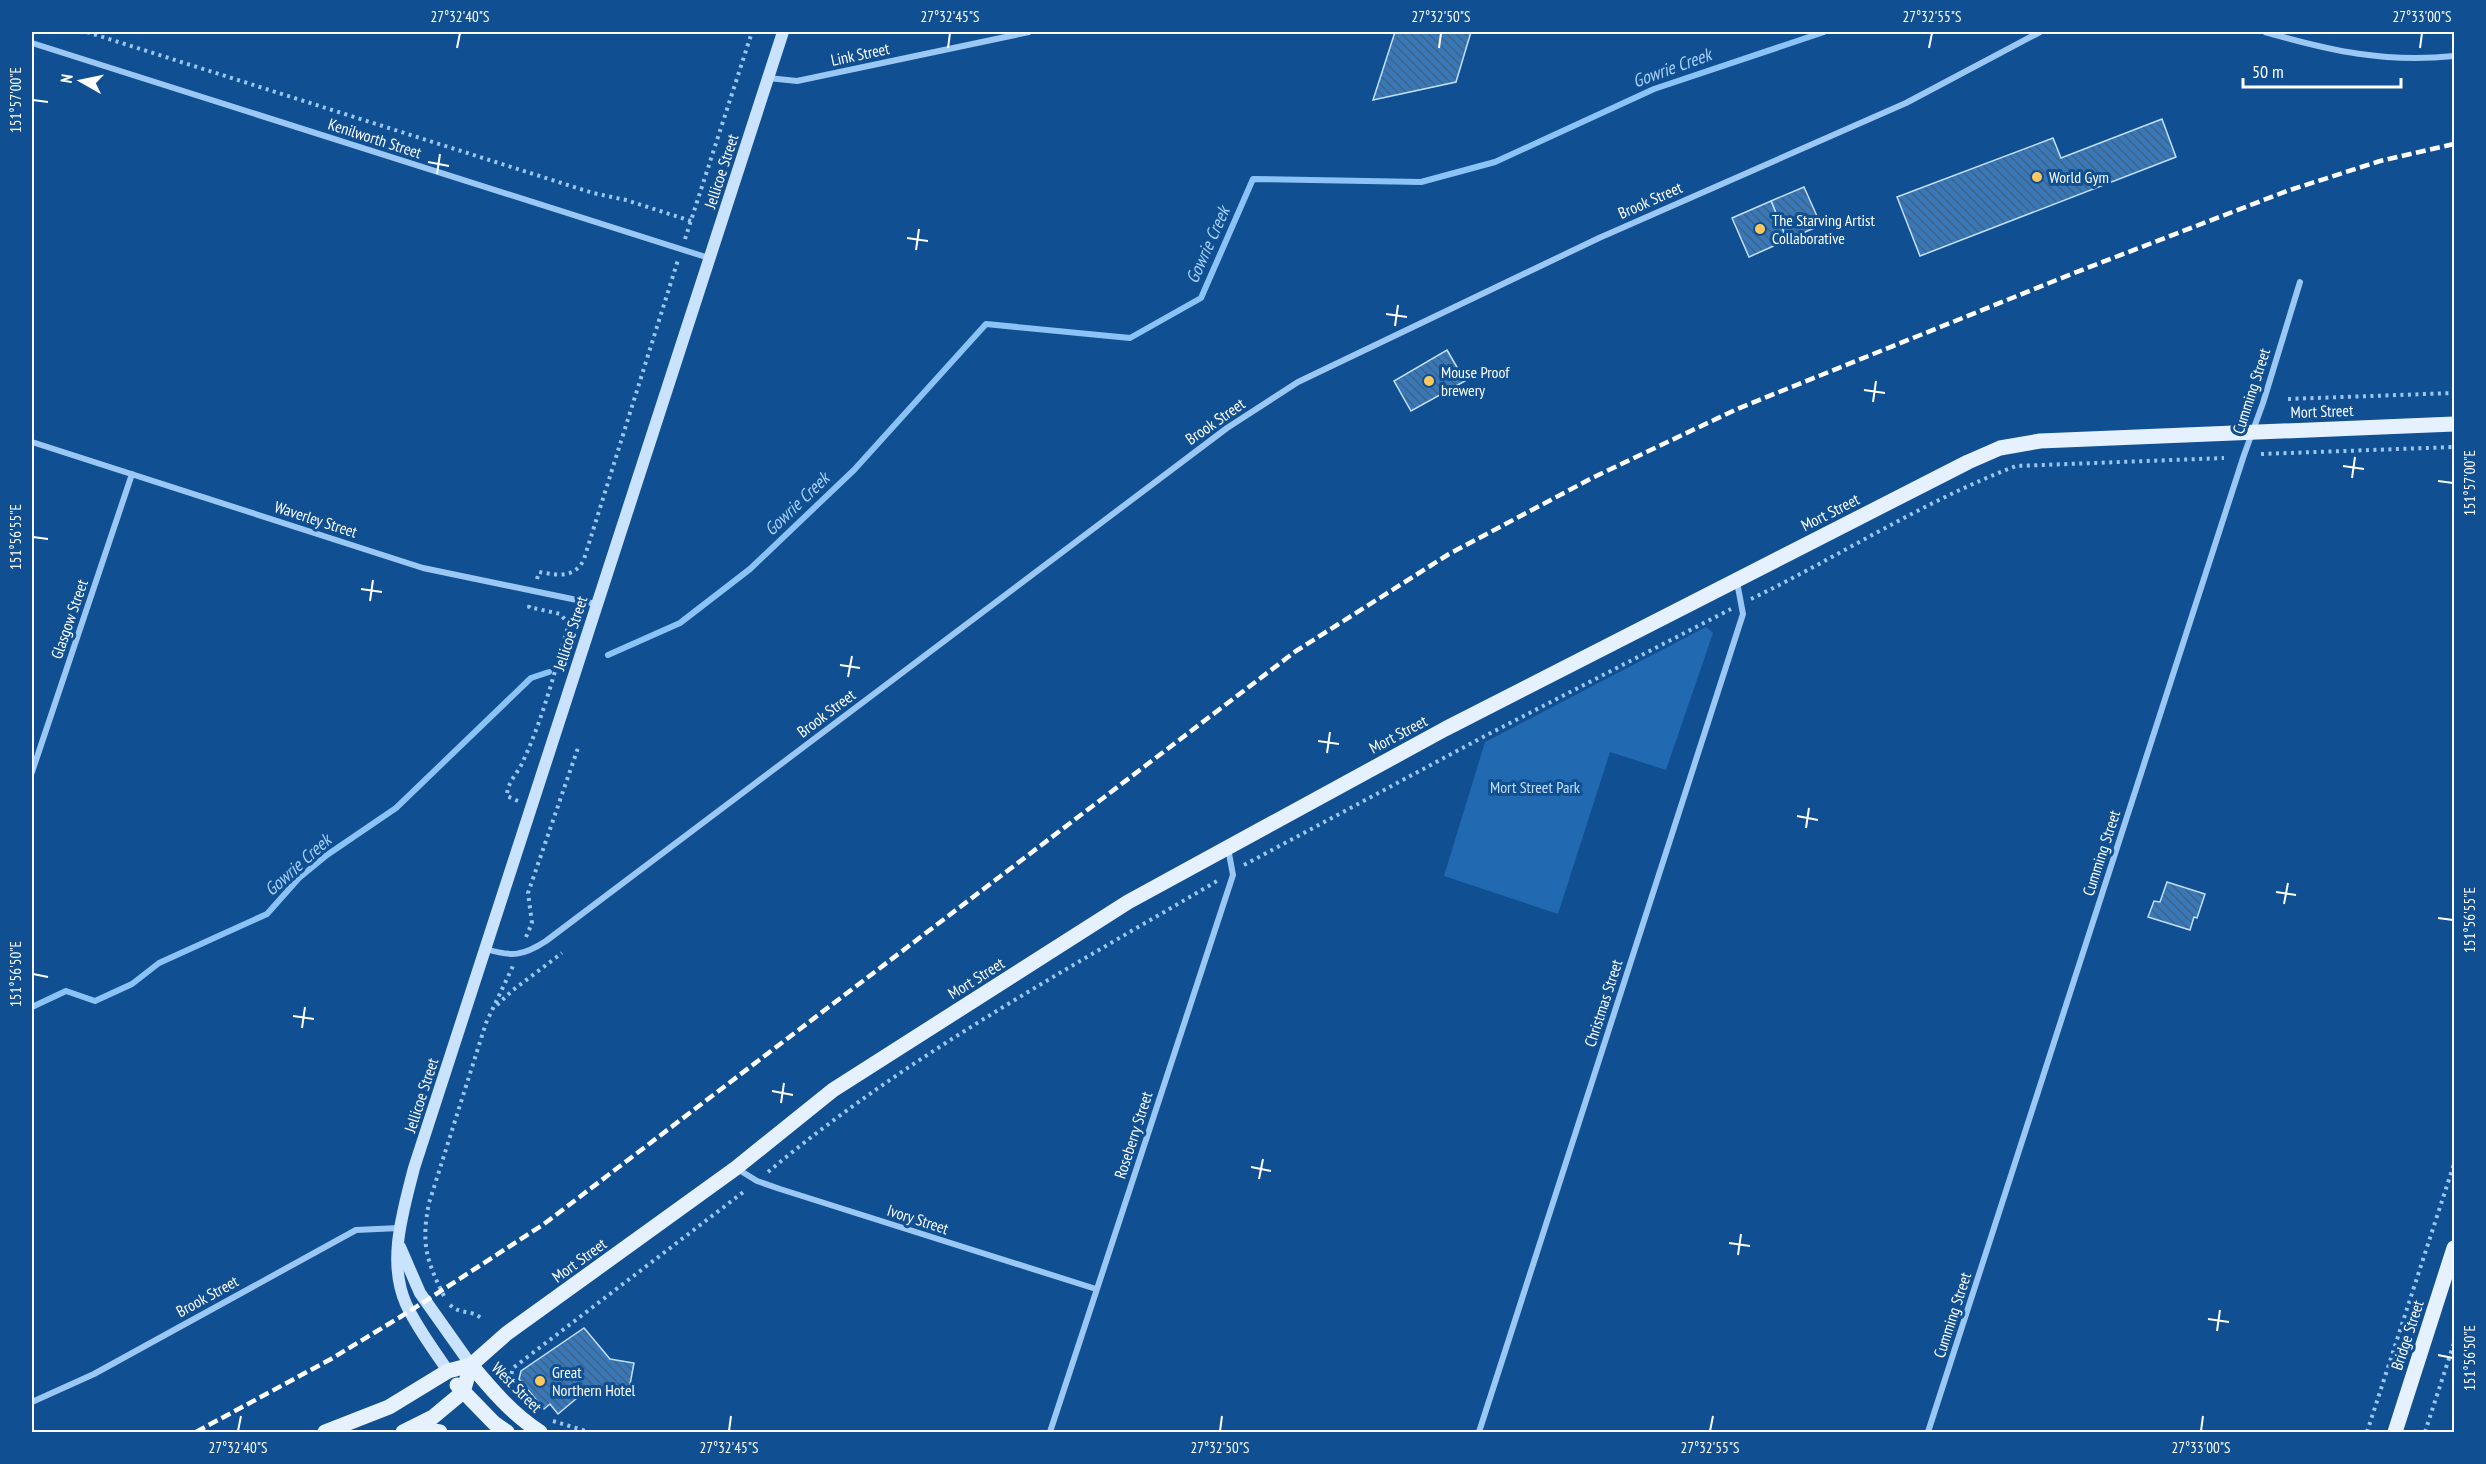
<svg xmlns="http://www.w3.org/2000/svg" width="2486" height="1464" font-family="'PT Sans Narrow',sans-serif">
	<defs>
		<pattern id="building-back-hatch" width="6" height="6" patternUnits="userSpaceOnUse" patternTransform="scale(1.5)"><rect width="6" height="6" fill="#3878b9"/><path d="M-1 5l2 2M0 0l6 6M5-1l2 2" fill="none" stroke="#426282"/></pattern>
	</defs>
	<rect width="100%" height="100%" fill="#104f91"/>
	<!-- green -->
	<polygon fill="#2169b0" points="1706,627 1713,633 1666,770 1610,752 1558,914 1444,876 1485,742"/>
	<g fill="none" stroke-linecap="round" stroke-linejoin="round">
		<!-- stream -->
		<g stroke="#8bc3f7" stroke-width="6">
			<polyline points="608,655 680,623 750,569 854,470 986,324 1130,338 1201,298 1253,179 1421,182 1495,162 1654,89 1824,32"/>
			<polyline points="32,1007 66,991 95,1001 132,984 159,963 267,914 299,878 327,855 396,808 531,678 549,672"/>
		</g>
	</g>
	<!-- building -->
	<g fill="url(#building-back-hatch)" stroke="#c2e0fe" stroke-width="1.5">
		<polygon points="1395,32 1471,32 1456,82 1373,100"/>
		<polygon points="2162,119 2176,157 1920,256 1897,197 2053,138 2061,158"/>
		<polygon points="1804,187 1821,225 1787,240 1771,201"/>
		<polygon points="1771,201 1787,240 1749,257 1732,218"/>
		<polygon points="1447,350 1465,381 1411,411 1394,381"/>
		<polygon points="2167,882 2205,894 2197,918 2194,917 2190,930 2148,917 2154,901 2160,902"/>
		<polygon points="584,1328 610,1359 634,1363 628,1395 589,1388 558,1414 550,1404 544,1409 519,1379 521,1371"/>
	</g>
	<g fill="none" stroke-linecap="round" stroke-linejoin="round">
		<!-- path -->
		<g stroke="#9ac7f3" stroke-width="4" stroke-dasharray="3 4.5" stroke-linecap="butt">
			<polyline points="87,32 593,193 626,200 691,221"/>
			<polyline points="685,239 752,32"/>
			<polyline points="2288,399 2454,393"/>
			<polyline points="2261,454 2454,447"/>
			<path d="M537 579 539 572C557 575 575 579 584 559L678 260"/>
			<path d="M1751 599C1840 556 1924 501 2016 466L2224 458"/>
			<path d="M518 801 507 796C507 781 519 773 524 759 544 716 555 669 569 624L560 614 529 607 530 604"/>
			<polyline points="1244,865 1483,737 1731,609"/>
			<polyline points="526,937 532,923 528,893 579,745"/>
			<polyline points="497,1005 513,990 562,953"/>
			<path d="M768 1172C905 1057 1063 972 1217 881"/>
			<path d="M444 1296C426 1260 421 1243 429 1203L486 1023 513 966"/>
			<path d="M450 1305C461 1315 470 1309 481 1318"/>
			<polyline points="511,1381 510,1379 513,1368 746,1190"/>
			<polyline points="553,1421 589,1432"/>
			<polyline points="2367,1432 2454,1164"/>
			<polyline points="2425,1432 2454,1343"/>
		</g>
		<!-- street -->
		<g stroke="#9ac7f3" stroke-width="6">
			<path d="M2265 32C2331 51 2385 63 2454 56"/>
			<polyline points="32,43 709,258"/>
			<polyline points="768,78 797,81 1029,32"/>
			<polyline points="32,442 423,568 596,604"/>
			<polyline points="32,772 132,474"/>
			<path d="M486 949C512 957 523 956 546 941L1227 428 1298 382 1599 238 1906 103 2040 32"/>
			<polyline points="736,1168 757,1181 780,1189 1096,1289"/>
			<polyline points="32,1402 94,1374 356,1230 399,1228"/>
			<polyline points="1050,1432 1233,875 1228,848"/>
			<polyline points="1479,1432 1743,614 1737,582"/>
			<polyline points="1928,1432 2244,455 2263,403 2300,282"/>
		</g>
		<!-- secondary -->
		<g stroke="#c9e2fd" stroke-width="12">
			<polyline points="400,1247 420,1293 471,1365"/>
			<path d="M448 1371C434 1350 417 1328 406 1304 387 1261 403 1212 414 1168L783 32"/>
		</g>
		<!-- primary -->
		<g stroke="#e6f1ff" stroke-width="15">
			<path d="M471 1365C492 1390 512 1414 540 1432"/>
			<polyline points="457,1385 494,1423 507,1432"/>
			<polyline points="410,1431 428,1430 440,1432"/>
			<polyline points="325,1432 389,1407 448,1371 471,1365 506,1334 736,1168 833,1090 1128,902 1445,729 1968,462 2000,448 2040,441 2454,424"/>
			<polyline points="403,1432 433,1417 463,1392 471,1365"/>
			<polyline points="2395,1432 2454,1248"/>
		</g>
		<!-- rail -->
		<polyline stroke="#fff" stroke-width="4.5" stroke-dasharray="10 4.5" stroke-linecap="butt" points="196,1432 331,1359 410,1311 544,1224 1296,651 1449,554 1594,477 1737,409 2074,273 2287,191 2380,161 2454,144"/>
	</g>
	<!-- ticks -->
	<path fill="none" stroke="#fff" stroke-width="2" d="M457 48 460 33M948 48 950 33M1439 48 1441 33M1929 48 1932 33M2420 48 2422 33M33 100 48 102M428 162 449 166M437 174 440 154M907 238 928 241M916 250 919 229M1386 314 1407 317M1395 326 1398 305M1864 390 1885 393M1873 402 1876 381M2343 466 2364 469M2352 478 2355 457M2438 481 2453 483M33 537 48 539M361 589 382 592M370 601 373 580M840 665 860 668M848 677 852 656M1318 741 1339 744M1327 753 1330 732M1797 816 1818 820M1806 828 1809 808M2276 892 2296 895M2284 904 2288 883M2438 918 2453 920M33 974 48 977M293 1016 314 1019M302 1028 305 1007M772 1091 793 1095M781 1103 784 1083M1251 1167 1271 1171M1259 1179 1263 1159M1729 1243 1750 1246M1738 1255 1741 1234M2208 1319 2229 1322M2217 1331 2220 1310M2438 1355 2453 1358M238 1431 241 1416M729 1431 731 1416M1220 1431 1222 1416M1710 1431 1713 1416M2201 1431 2203 1416"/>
	<!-- markers -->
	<g fill="#ffc85c" stroke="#104f91" stroke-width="2">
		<circle cx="2037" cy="177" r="6"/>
		<circle cx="1760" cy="229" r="6"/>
		<circle cx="1429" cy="381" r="6"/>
		<circle cx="540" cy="1381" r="6"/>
	</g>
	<g text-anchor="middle" stroke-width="6" stroke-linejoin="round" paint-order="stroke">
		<!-- street labels -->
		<g font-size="16" fill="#fff" stroke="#104f91">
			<text transform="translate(860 54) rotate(-12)" y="6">Link Street</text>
			<text transform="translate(375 138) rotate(18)" y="6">Kenilworth Street</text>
			<text transform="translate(721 171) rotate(-72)" y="6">Jellicoe Street</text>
			<text transform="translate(1650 200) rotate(-24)" y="6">Brook Street</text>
			<text transform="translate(2251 391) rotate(-72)" y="6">Cumming Street</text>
			<text transform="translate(2322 411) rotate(-2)" y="6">Mort Street</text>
			<text transform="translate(1215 421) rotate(-35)" y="6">Brook Street</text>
			<text transform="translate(1830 512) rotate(-27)" y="6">Mort Street</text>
			<text transform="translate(316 519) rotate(18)" y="6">Waverley Street</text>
			<text transform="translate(69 619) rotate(-71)" y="6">Glasgow Street</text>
			<text transform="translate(570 633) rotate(-72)" y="6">Jellicoe Street</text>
			<text transform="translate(826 713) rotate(-37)" y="6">Brook Street</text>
			<text transform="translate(1398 734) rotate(-28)" y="6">Mort Street</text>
			<text transform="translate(2101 853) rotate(-72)" y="6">Cumming Street</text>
			<text transform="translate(976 978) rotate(-32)" y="6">Mort Street</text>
			<text transform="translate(1603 1003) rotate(-72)" y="6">Christmas Street</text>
			<text transform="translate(421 1095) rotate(-72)" y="6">Jellicoe Street</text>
			<text transform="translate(1133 1135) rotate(-72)" y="6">Roseberry Street</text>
			<text transform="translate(918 1219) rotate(18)" y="6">Ivory Street</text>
			<text transform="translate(579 1260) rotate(-36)" y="6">Mort Street</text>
			<text transform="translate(207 1296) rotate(-29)" y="6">Brook Street</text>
			<text transform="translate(1952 1315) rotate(-72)" y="6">Cumming Street</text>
			<text transform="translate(2407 1335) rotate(-72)" y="6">Bridge Street</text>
			<text transform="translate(517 1387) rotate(45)" y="6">West Street</text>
		</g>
		<!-- poi labels -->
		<g font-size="16" fill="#fff" stroke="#104f91" text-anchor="start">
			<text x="2049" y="183">World Gym</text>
			<text x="1772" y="226">The Starving Artist<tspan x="1772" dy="18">Collaborative</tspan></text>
			<text x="1441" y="378">Mouse Proof<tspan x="1441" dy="18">brewery</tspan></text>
			<text x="552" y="1378">Great<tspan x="552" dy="18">Northern Hotel</tspan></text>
		</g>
		<!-- park labels -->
		<g font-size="16" fill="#c2e0fe" stroke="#104f91">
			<text x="1535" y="793">Mort Street Park</text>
		</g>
		<!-- water labels -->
		<g font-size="18" font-style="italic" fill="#a6d1fa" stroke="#104f91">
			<text transform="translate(1672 68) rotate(-20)" y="6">Gowrie Creek</text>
			<text transform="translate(1208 245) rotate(-66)" y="6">Gowrie Creek</text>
			<text transform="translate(797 504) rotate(-44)" y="6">Gowrie Creek</text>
			<text transform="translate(298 865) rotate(-42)" y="6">Gowrie Creek</text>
		</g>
	</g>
	<!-- border -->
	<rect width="2486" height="1464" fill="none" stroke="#104f91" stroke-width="66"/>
	<!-- north arrow -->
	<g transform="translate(81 81) rotate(279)" stroke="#104f91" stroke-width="4.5" paint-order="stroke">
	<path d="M0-4.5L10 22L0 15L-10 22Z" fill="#ffffff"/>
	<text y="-9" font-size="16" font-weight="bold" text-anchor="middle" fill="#ffffff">N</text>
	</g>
	<!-- scale -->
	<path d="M2243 78v9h158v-9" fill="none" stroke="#ffffff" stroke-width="3"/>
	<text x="2252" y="78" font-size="18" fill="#ffffff" stroke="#104f91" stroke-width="4.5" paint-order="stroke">50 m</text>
	<rect x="33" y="33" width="2420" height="1398" fill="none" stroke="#fff" stroke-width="2"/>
	<g font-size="15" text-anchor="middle" fill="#fff">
		<text x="460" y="22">27°32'40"S</text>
		<text x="950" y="22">27°32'45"S</text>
		<text x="1441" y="22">27°32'50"S</text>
		<text x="1932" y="22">27°32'55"S</text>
		<text x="2422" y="22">27°33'00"S</text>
		<text transform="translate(16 100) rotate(-90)" y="5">151°57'00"E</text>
		<text transform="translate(2470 483) rotate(-90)" y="5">151°57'00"E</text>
		<text transform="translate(16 537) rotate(-90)" y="5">151°56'55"E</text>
		<text transform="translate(2470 920) rotate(-90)" y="5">151°56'55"E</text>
		<text transform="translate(16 974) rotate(-90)" y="5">151°56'50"E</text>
		<text transform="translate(2470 1358) rotate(-90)" y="5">151°56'50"E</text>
		<text x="238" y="1453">27°32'40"S</text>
		<text x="729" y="1453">27°32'45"S</text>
		<text x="1220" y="1453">27°32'50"S</text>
		<text x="1710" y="1453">27°32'55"S</text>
		<text x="2201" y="1453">27°33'00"S</text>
	</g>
</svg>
